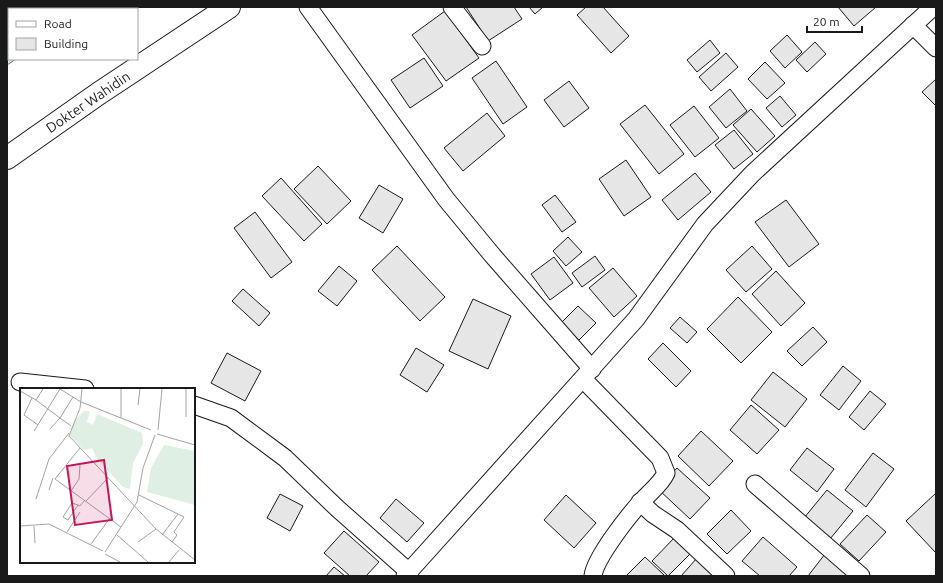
<svg xmlns="http://www.w3.org/2000/svg" width="943" height="583" font-family="Ubuntu,sans-serif">
	<rect width="100%" height="100%" fill="#fff"/>
	<!-- green -->
	<polygon fill="#e0efe3" stroke="#6a6a6a" points="7,7 89,7 86,9 9,9 9,59 16,59 7,65"/>
	<!-- building -->
	<g fill="#e6e6e6" stroke="#1a1a1a">
		<polygon points="466,7 514,7 522,19 488,41"/>
		<polygon points="529,7 543,7 535,14"/>
		<polygon points="586,7 603,7 629,36 611,53 577,15"/>
		<polygon points="838,7 876,7 854,26"/>
		<polygon points="445,11 479,58 446,81 412,35"/>
		<polygon points="787,35 802,52 785,68 770,51"/>
		<polygon points="710,40 720,53 697,72 687,60"/>
		<polygon points="815,42 826,54 807,72 796,60"/>
		<polygon points="726,53 738,67 711,91 699,77"/>
		<polygon points="424,58 443,86 410,108 391,80"/>
		<polygon points="496,61 527,107 503,124 472,78"/>
		<polygon points="765,62 785,83 767,99 748,79"/>
		<polygon points="936,79 936,106 922,92"/>
		<polygon points="569,81 589,108 564,127 544,100"/>
		<polygon points="730,89 747,111 726,128 709,107"/>
		<polygon points="780,96 796,115 782,127 766,108"/>
		<polygon points="645,105 684,154 659,174 620,124"/>
		<polygon points="694,106 719,138 695,157 670,125"/>
		<polygon points="751,109 775,136 757,152 733,125"/>
		<polygon points="487,113 505,136 463,171 444,148"/>
		<polygon points="734,130 753,154 734,169 715,145"/>
		<polygon points="626,160 651,197 624,216 599,179"/>
		<polygon points="318,166 351,201 327,224 294,189"/>
		<polygon points="695,173 711,192 678,220 662,200"/>
		<polygon points="281,178 322,224 304,241 262,196"/>
		<polygon points="379,185 403,199 383,233 359,218"/>
		<polygon points="555,195 576,222 562,232 542,205"/>
		<polygon points="786,200 819,244 789,267 755,222"/>
		<polygon points="255,212 292,262 271,278 234,228"/>
		<polygon points="568,237 582,252 566,266 553,251"/>
		<polygon points="397,246 445,297 420,321 372,270"/>
		<polygon points="752,246 772,269 746,292 726,270"/>
		<polygon points="595,256 605,270 582,287 572,273"/>
		<polygon points="554,257 573,283 550,300 531,274"/>
		<polygon points="339,266 357,281 337,306 318,291"/>
		<polygon points="613,268 637,296 614,317 589,288"/>
		<polygon points="776,271 805,303 781,326 752,294"/>
		<polygon points="243,289 270,313 259,326 232,301"/>
		<polygon points="738,297 772,332 741,363 707,329"/>
		<polygon points="473,299 511,316 488,369 449,351"/>
		<polygon points="578,306 596,323 579,340 561,323"/>
		<polygon points="680,317 697,332 687,343 670,328"/>
		<polygon points="813,327 827,342 802,366 787,351"/>
		<polygon points="663,343 691,371 676,387 648,359"/>
		<polygon points="416,348 444,365 427,392 400,375"/>
		<polygon points="227,353 261,371 245,401 211,383"/>
		<polygon points="843,366 861,381 839,410 820,395"/>
		<polygon points="773,372 807,399 785,427 751,400"/>
		<polygon points="870,391 886,404 864,430 849,417"/>
		<polygon points="751,405 779,430 757,454 730,430"/>
		<polygon points="701,431 733,461 709,486 678,456"/>
		<polygon points="807,448 834,469 817,492 790,470"/>
		<polygon points="873,453 894,469 866,507 845,490"/>
		<polygon points="677,468 710,498 690,519 658,489"/>
		<polygon points="827,490 853,511 830,539 804,518"/>
		<polygon points="936,493 936,553 906,521"/>
		<polygon points="280,494 303,506 290,531 267,518"/>
		<polygon points="566,495 596,523 574,548 544,520"/>
		<polygon points="396,499 424,523 407,542 380,518"/>
		<polygon points="731,510 751,531 727,554 707,534"/>
		<polygon points="867,515 886,532 859,561 840,544"/>
		<polygon points="344,531 379,562 366,576 350,576 324,553"/>
		<polygon points="675,537 691,553 668,576 652,561"/>
		<polygon points="763,537 797,567 789,576 760,576 742,561"/>
		<polygon points="825,554 852,576 808,576"/>
		<polygon points="645,557 664,575 663,576 626,576"/>
		<polygon points="697,558 718,576 681,576"/>
		<polygon points="334,567 345,576 326,576"/>
	</g>
	<g fill="none" stroke-linecap="round" stroke-linejoin="round">
		<defs>
			<g id="street">
				<polyline points="308,7 446,199 493,256 592,369"/>
				<polyline points="452,7 482,46"/>
				<polyline points="913,25 936,48"/>
				<path d="M583 379 660 458 666 473C661 484 650 492 642 501 629 515 595 558 593 576"/>
				<polyline points="20,382 85,389"/>
				<polyline points="194,405 231,418 285,458 338,509 409,572"/>
				<polyline points="755,484 861,576"/>
				<polyline points="640,502 653,514 677,530 726,576"/>
				<polyline points="405,576 636,319 705,224 752,174 933,7"/>
			</g>
			<polyline id="secondary" points="7,158 98,94 229,7"/>
		</defs>
		<!-- street casing -->
		<use href="#street" stroke="#1a1a1a" stroke-width="19"/>
		<!-- secondary casing -->
		<use href="#secondary" stroke="#1a1a1a" stroke-width="24"/>
		<!-- street -->
		<use href="#street" stroke="#fff" stroke-width="17"/>
		<!-- secondary -->
		<use href="#secondary" stroke="#fff" stroke-width="22"/>
	</g>
	<g text-anchor="middle" stroke-width="3" stroke-linejoin="round" paint-order="stroke">
		<!-- street labels -->
		<g font-size="14" fill="#1a1a1a" stroke="#fff">
			<text transform="translate(88 102) rotate(-34)" y="5">Dokter Wahidin</text>
		</g>
	</g>
	<!-- overview -->
	<g transform="translate(20 388)">
		<rect width="175" height="175" fill="#fff"/>
		<path d="M64 23H70L67 34 73 37 77 26 122 45 123 56 113 75 110 101 103 99 77 71 72 60 64 62 50 48 54 33ZM144 57 175 63V117L127 104 131 80Z" fill="#e0efe3"/>
		<path fill="none" stroke="#a3a3a3" stroke-width="1" d="M23 1 16 12 40 30 53 9M40 1 61 14 131 42M62 1 60 20 49 48 136 141 175 172M101 1V30M0 3 16 12M12 10 4 27 18 37M118 17 120 1M166 29V1M30 41 40 30 51 38M138 42 142 1M14 43 40 1M137 46 175 57M60 60 35 91 101 139M29 102 33 90M51 103 59 91 60 77M119 107 164 129 154 144 157 147 152 154M16 111 29 71 49 45M66 113 88 90M58 117 52 115 43 129 48 132 58 117 60 118 65 112M0 138 29 136 83 163M14 138 15 155M47 144 60 124M97 147 128 174M142 147 158 126M118 154 136 141M71 156 90 130M85 164 117 114 123 80 135 47M85 166 100 174M149 174 159 162"/>
		<path fill="#c2185b" fill-opacity="0.15" stroke="#c2185b" stroke-width="2" d="M84 72 92 132 55 137 47 78Z"/>
		<rect width="175" height="175" fill="none" stroke="#1a1a1a" stroke-width="2"/>
	</g>
	<!-- border -->
	<rect width="943" height="583" fill="none" stroke="#1a1a1a" stroke-width="16"/>
	<!-- legend -->
	<rect x="8" y="8" width="130" height="52" fill="#ffffff" stroke="#a3a3a3"/>
	<rect x="16" y="21" width="20" height="6" fill="#ffffff" stroke="#a3a3a3"/>
	<text x="44" y="28" font-size="12" fill="#1a1a1a">Road</text>
	<rect x="16" y="38" width="20" height="12" fill="#e6e6e6" stroke="#a3a3a3"/>
	<text x="44" y="48" font-size="12" fill="#1a1a1a">Building</text>
	<!-- scale -->
	<path d="M807 26v6h55v-6" fill="none" stroke="#1a1a1a" stroke-width="2"/>
	<text x="813" y="26" font-size="12" fill="#1a1a1a" stroke="#ffffff" stroke-width="3" paint-order="stroke">20 m</text>
</svg>
